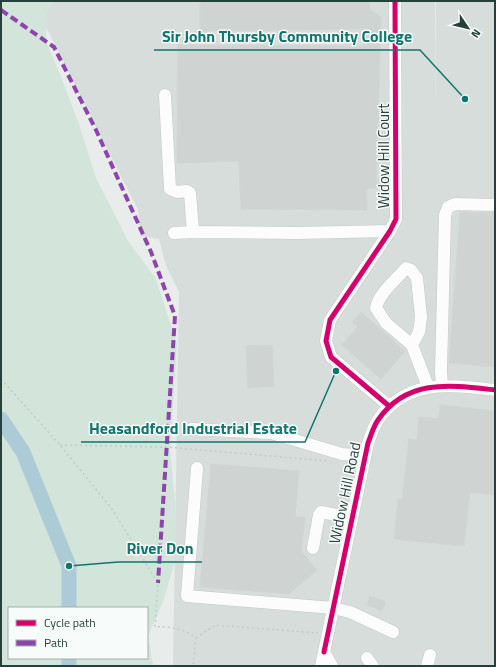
<svg xmlns="http://www.w3.org/2000/svg" width="496" height="667" font-family="'Titillium Web',sans-serif">
	<rect width="100%" height="100%" fill="#e8eceb"/>
	<!-- built -->
	<polygon fill="#d7dddb" points="33,1 435,1 435,109 436,1 495,1 495,666 173,666 179,292 166,266 159,239 140,236 138,210"/>
	<!-- green -->
	<path fill="#d3e4da" fill-rule="evenodd" d="M1 1H55L47 12 46 41 61 77 80 127 96 178 128 241 156 279 177 344 170 451 175 501 176 557 164 599 148 636 153 666H1ZM9 608H147V658H9Z"/>
	<g fill="none" stroke-linecap="round" stroke-linejoin="round">
		<!-- river -->
		<g stroke="#accbd7" stroke-width="15">
			<polyline points="1,419 23,452 69,566 69,608"/>
			<polyline points="69,658 69,666"/>
		</g>
	</g>
	<!-- building -->
	<g fill="#cfd4d2" stroke="#d1d5d4">
		<polygon points="200,1 369,1 370,10 381,17 376,188 366,189 367,210 241,209 239,161 177,163 178,45 365,46 366,29 200,31"/>
		<polygon points="460,212 495,213 495,367 449,363"/>
		<polygon points="361,312 405,351 381,379 342,345 358,327 352,322"/>
		<polygon points="272,345 274,386 248,388 246,346"/>
		<polygon points="440,405 495,411 495,495 470,492 464,546 394,539 398,499 402,500 409,439 417,440 419,417 439,419"/>
		<polygon points="211,464 299,471 295,517 305,517 301,551 317,570 289,594 200,587"/>
		<polygon points="370,596 386,602 382,611 367,605"/>
	</g>
	<g fill="none" stroke-linecap="round" stroke-linejoin="round">
		<defs>
			<g id="minor">
				<polyline points="165,95 170,189 177,192 187,191 190,193 193,232"/>
				<polyline points="174,233 193,232 296,233 390,231"/>
				<path d="M412 345 419 332 421 317 417 278 411 270 406 268C396 280 379 293 376 308L386 323 412 345 428 387"/>
				<polyline points="442,386 441,371 445,215 448,207 455,204 495,205"/>
				<polyline points="389,406 331,357 326,341 330,320 390,231 396,219 395,1"/>
				<polyline points="191,429 271,433 342,454 365,456"/>
				<polyline points="197,468 187,596 333,608 350,612 393,632"/>
				<polyline points="313,548 319,515 321,512 352,518"/>
				<polyline points="324,652 332,666"/>
				<polyline points="367,658 373,666"/>
				<path d="M321 666 368 443C371 436 373 427 378 420 407 378 451 385 495 390"/>
				<polyline points="427,666 430,655"/>
			</g>
		</defs>
		<!-- minor casing -->
		<use href="#minor" stroke="#c5c9c8" stroke-width="13"/>
		<!-- path -->
		<g stroke="#c3cbca" stroke-width="1.5" stroke-dasharray="2 3" stroke-linecap="butt">
			<path d="M1 379 60 445 112 509 158 583 155 627C169 626 186 629 196 638L193 666"/>
			<polyline points="60,445 167,447 328,461"/>
			<polyline points="196,638 215,625 318,633"/>
		</g>
		<!-- minor -->
		<use href="#minor" stroke="#fcfcfc" stroke-width="12"/>
		<!-- quiet -->
		<polyline stroke="#8e44ad" stroke-width="4" stroke-dasharray="8 4" stroke-linecap="butt" points="1,10 54,47 96,130 151,252 175,316 158,583"/>
		<defs>
			<g id="cycleway">
				<polyline points="389,406 331,357 326,341 330,320 390,231 396,219 395,1"/>
				<path d="M324 652 368 443C371 436 373 427 378 420 407 378 451 385 495 390"/>
			</g>
		</defs>
		<!-- cycleway casing -->
		<use href="#cycleway" stroke="#f7fbf9" stroke-width="8"/>
		<!-- cycleway -->
		<use href="#cycleway" stroke="#d6006c" stroke-width="5"/>
	</g>
	<g text-anchor="middle" stroke-width="3" stroke-linejoin="round" paint-order="stroke">
		<!-- street labels -->
		<g font-size="15" fill="#26403c" stroke="#f7fbf9">
			<text transform="translate(384 156) rotate(-90)" y="5">Widow Hill Court</text>
			<text transform="translate(345 493) rotate(-78)" y="5">Widow Hill Road</text>
		</g>
	</g>
	<!-- callouts -->
	<path fill="none" stroke="#0f766e" stroke-width="1.5" d="M465 99L420 50H154M336 371L305 442H81M69 566L118 562H202"/>
	<g fill="#0f766e" stroke="#f7fbf9" stroke-width="1.5">
		<circle cx="465" cy="99" r="4"/>
		<circle cx="336" cy="371" r="4"/>
		<circle cx="69" cy="566" r="4"/>
	</g>
	<g font-size="16" text-anchor="middle" font-weight="bold" fill="#0f766e" stroke="#f7fbf9" stroke-width="3" stroke-linejoin="round" paint-order="stroke">
		<text x="287" y="42">Sir John Thursby Community College</text>
		<text x="193" y="434">Heasandford Industrial Estate</text>
		<text x="160" y="554">River Don</text>
	</g>
	<!-- border -->
	<rect width="496" height="667" fill="none" stroke="#26403c" stroke-width="4"/>
	<!-- legend -->
	<rect x="8" y="607" width="140" height="52" fill="#f7fbf9" stroke="#a3b0ad"/>
	<rect x="16" y="620" width="20" height="6" fill="#d6006c" stroke="#a3b0ad"/>
	<text x="44" y="627" font-size="12" fill="#26403c">Cycle path</text>
	<rect x="16" y="640" width="20" height="6" fill="#8e44ad" stroke="#a3b0ad"/>
	<text x="44" y="647" font-size="12" fill="#26403c">Path</text>
	<!-- north arrow -->
	<g transform="translate(468 28) rotate(125)" stroke="#f7fbf9" stroke-width="3" paint-order="stroke">
	<path d="M0-3L7 15L0 10L-7 15Z" fill="#26403c"/>
	<text y="-6" font-size="11" font-weight="bold" text-anchor="middle" fill="#26403c">N</text>
	</g>
</svg>
